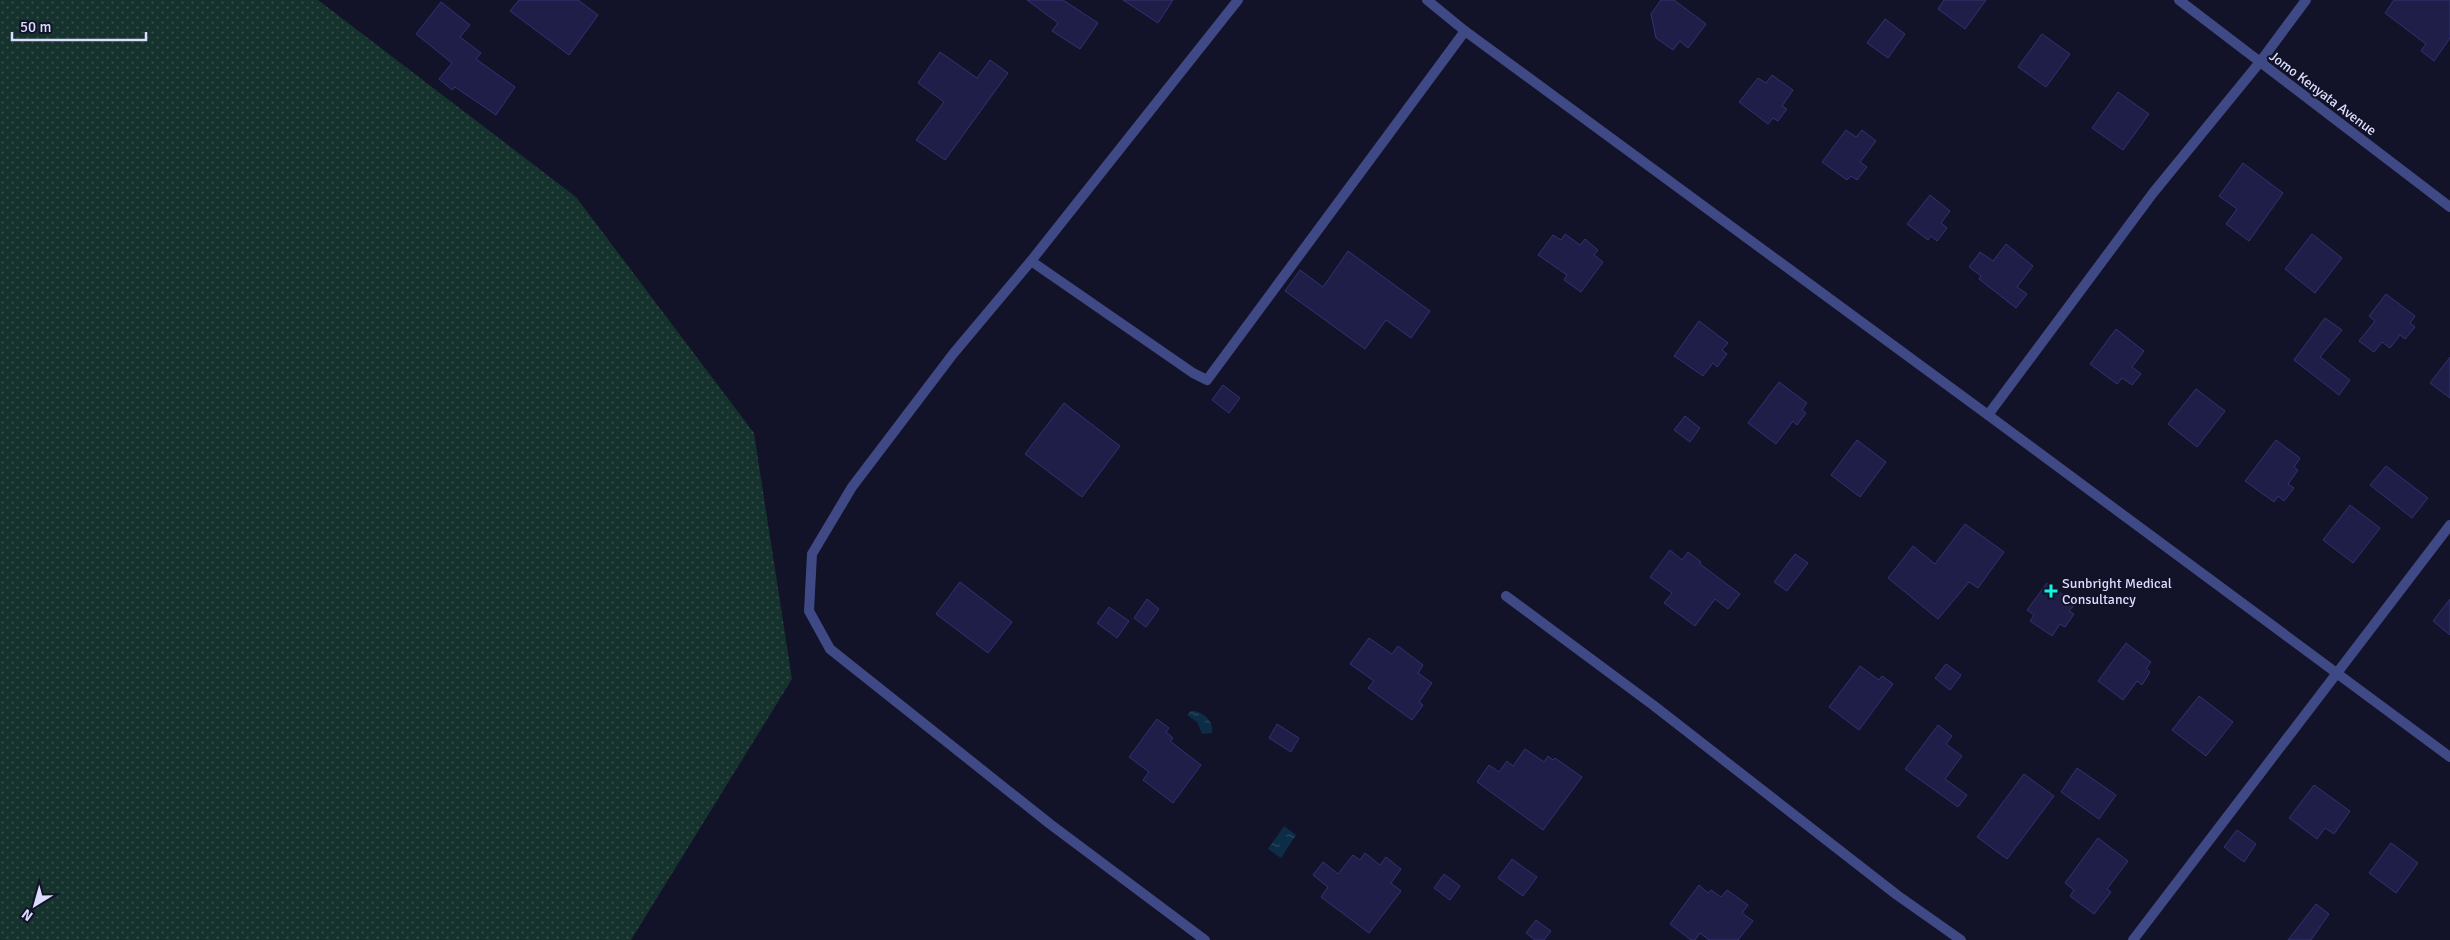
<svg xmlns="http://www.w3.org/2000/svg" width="2450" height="940" font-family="Signika,sans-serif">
	<defs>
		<pattern id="grass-dots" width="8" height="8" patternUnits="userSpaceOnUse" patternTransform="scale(1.25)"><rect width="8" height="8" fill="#15322c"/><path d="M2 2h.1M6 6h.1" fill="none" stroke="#364f4c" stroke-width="1.8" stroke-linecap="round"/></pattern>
		<pattern id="water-ripples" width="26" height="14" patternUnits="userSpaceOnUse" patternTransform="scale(1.25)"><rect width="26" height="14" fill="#0d2c46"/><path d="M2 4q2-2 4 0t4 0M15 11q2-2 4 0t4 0" fill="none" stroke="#304a62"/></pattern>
	</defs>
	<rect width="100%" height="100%" fill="#121228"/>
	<!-- grass -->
	<polygon fill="url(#grass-dots)" points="0,0 318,0 576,197 754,433 792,679 631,940 0,940"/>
	<!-- water -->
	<g fill="url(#water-ripples)">
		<path d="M1191 711C1203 711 1214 721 1212 733L1202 734 1197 722 1187 715Z"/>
		<polygon points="1284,826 1296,835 1281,858 1268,849"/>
	</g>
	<!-- building -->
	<g fill="#1f1e49" stroke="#323273">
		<polygon points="519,0 578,0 598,15 569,55 510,11"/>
		<polygon points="1027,0 1063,0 1098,23 1080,49 1052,31 1058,23"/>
		<polygon points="1123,0 1173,0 1158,23"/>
		<polygon points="1661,0 1674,0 1706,24 1688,48 1680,41 1673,50 1656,38 1651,14"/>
		<polygon points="1944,0 1986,0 1965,29 1938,9"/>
		<polygon points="2394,0 2450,0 2450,38 2434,61 2421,51 2426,44 2385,13"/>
		<polygon points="441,2 470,25 460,37 481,53 476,59 515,87 496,115 455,87 452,90 439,79 452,63 416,34"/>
		<polygon points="1885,19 1905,34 1888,58 1867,43"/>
		<polygon points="2042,34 2070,54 2046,87 2018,67"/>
		<polygon points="940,52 977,78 990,60 1008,73 945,160 916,140 944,102 918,83"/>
		<polygon points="1772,75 1793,90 1782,106 1787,109 1778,121 1773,118 1768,124 1739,102 1758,78 1766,83"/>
		<polygon points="2118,92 2149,114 2123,150 2092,128"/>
		<polygon points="1846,130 1856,137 1862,130 1876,141 1860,162 1867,167 1857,180 1851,176 1847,180 1822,162"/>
		<polygon points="2243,163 2283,193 2249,241 2226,224 2237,209 2219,196"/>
		<polygon points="1930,195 1950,211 1941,223 1947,228 1937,241 1931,236 1928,240 1907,224"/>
		<polygon points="1565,234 1580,245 1585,239 1598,250 1594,255 1603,262 1581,292 1564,280 1567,275 1538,255 1553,235 1561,240"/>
		<polygon points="2312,234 2342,258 2315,293 2285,269"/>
		<polygon points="2006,244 2033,266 2017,287 2027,294 2016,308 1979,279 1981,276 1969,267 1980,252 1993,261"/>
		<polygon points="1348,251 1430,311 1411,338 1386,320 1365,349 1285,291 1300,270 1323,287"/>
		<polygon points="2386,294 2415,316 2410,323 2415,327 2405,339 2400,335 2390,348 2382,342 2374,352 2359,341 2375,321 2369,316"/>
		<polygon points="2325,318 2342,330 2320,357 2350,380 2339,395 2294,360"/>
		<polygon points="1699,321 1728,343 1722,350 1727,354 1717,367 1713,363 1703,376 1674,356"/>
		<polygon points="2116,329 2144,351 2132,367 2141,374 2132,385 2122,378 2117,384 2090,364"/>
		<polygon points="2450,357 2450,398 2430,383"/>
		<polygon points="1779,382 1807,403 1802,410 1806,413 1797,425 1793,421 1776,444 1748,423"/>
		<polygon points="1223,385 1240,398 1229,413 1212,400"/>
		<polygon points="2196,389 2225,411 2197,447 2168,424"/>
		<polygon points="1064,403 1120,446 1082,497 1025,454"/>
		<polygon points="1685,416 1700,428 1690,442 1674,430"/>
		<polygon points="1857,440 1886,462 1860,497 1831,475"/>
		<polygon points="2276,440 2300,458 2294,467 2298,470 2288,484 2294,488 2284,501 2278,496 2274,502 2245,481"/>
		<polygon points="2386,466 2428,498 2412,518 2370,485"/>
		<polygon points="2350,505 2380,528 2353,563 2323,540"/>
		<polygon points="1965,524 2004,552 1978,588 1969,582 1938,619 1888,578 1913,546 1935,564"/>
		<polygon points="1670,550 1682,560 1688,552 1701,562 1700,564 1740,594 1728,609 1715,599 1695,626 1664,603 1672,593 1650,577"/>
		<polygon points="1795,554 1808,563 1787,591 1774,582"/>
		<polygon points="960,582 1012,622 988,653 936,614"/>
		<polygon points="2047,583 2075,604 2069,611 2074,614 2065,627 2060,624 2052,636 2030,621 2034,615 2027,610"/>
		<polygon points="1147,599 1159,609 1146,627 1134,618"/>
		<polygon points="2450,599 2450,635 2433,621"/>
		<polygon points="1109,607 1129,621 1117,638 1097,623"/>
		<polygon points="1369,638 1392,654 1398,646 1423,665 1418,673 1432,683 1419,702 1423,705 1412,720 1368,688 1374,681 1350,664"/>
		<polygon points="2126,643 2151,662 2146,669 2150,672 2142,685 2137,681 2123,700 2098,681"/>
		<polygon points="1946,664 1961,675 1950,690 1935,678"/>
		<polygon points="1860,666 1879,680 1882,676 1893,684 1859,730 1829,707"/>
		<polygon points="2199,696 2233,722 2206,756 2172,730"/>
		<polygon points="1157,719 1169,728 1166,732 1173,738 1170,741 1201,765 1173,803 1143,780 1149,772 1129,757"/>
		<polygon points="1277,724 1299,738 1291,752 1269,738"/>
		<polygon points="1938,725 1952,736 1946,744 1962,756 1945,779 1967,795 1958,807 1905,769"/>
		<polygon points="1525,749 1544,762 1548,756 1553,760 1555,758 1582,777 1543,830 1477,782 1489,765 1499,772 1507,761 1513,766"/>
		<polygon points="2077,768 2116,795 2099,819 2061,792"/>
		<polygon points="2024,774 2054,796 2007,859 1977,837"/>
		<polygon points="2314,785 2350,811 2334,834 2325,828 2317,839 2289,818"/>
		<polygon points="2237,830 2256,844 2244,862 2224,847"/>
		<polygon points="2098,838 2128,861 2107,889 2111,892 2094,914 2070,896 2074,890 2065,883"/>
		<polygon points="2391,843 2418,863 2396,893 2369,873"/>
		<polygon points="1365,853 1380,865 1386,857 1401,869 1391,883 1401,891 1369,933 1321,897 1328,887 1313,875 1323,862 1338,874 1353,855 1360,860"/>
		<polygon points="1512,859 1537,877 1523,896 1498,878"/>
		<polygon points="1444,874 1460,886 1450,900 1434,888"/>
		<polygon points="1699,885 1708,893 1711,890 1721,897 1727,890 1748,905 1742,913 1753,921 1738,940 1709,940 1700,933 1695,940 1691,940 1670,924"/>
		<polygon points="2316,904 2329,914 2311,940 2288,940"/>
		<polygon points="1536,920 1551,931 1544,940 1535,940 1526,933"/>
	</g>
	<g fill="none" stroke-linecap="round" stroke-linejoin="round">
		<!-- service -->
		<polyline stroke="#3f4985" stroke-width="10" points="1031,261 1193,373 1207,380 1465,31"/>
		<!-- minor -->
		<g stroke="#3f4985" stroke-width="10">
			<polyline points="1427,0 1465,31 1988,415 2450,757"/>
			<polyline points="1988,415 2153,193 2260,62 2306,0"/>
			<polyline points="1506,596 1653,705 1897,895 1961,940"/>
			<polyline points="1205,940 1050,824 830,649 809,611 812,554 852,487 953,354 1031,261 1238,0"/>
			<polyline points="2133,940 2450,525"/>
		</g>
		<!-- tertiary -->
		<polyline stroke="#3f4985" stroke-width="10" points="2179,0 2450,207"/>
	</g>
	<!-- markers -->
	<path fill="#10f4e0" stroke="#121228" stroke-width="2" d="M2048.5 583.5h5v5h5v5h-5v5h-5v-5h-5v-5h5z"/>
	<g text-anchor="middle" stroke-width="4" stroke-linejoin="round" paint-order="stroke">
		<!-- street labels -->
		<g font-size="14" fill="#dbddfd" stroke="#121228">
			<text transform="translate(2323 93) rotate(37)" y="5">Jomo Kenyata Avenue</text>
		</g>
		<!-- poi labels -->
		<g font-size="14" fill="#dbddfd" stroke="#121228" text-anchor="start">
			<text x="2062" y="588">Sunbright Medical<tspan x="2062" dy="16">Consultancy</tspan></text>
		</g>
	</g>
	<!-- north arrow -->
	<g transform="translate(35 905) rotate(217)" stroke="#121228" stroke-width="4" paint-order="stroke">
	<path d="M0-4L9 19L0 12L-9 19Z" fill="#dbddfd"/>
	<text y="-8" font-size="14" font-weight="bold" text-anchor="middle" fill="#dbddfd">N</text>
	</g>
	<!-- scale -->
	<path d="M12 32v8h134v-8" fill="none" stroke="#dbddfd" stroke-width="2.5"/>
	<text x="20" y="32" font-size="15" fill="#dbddfd" stroke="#121228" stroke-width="4" paint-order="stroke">50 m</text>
</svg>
